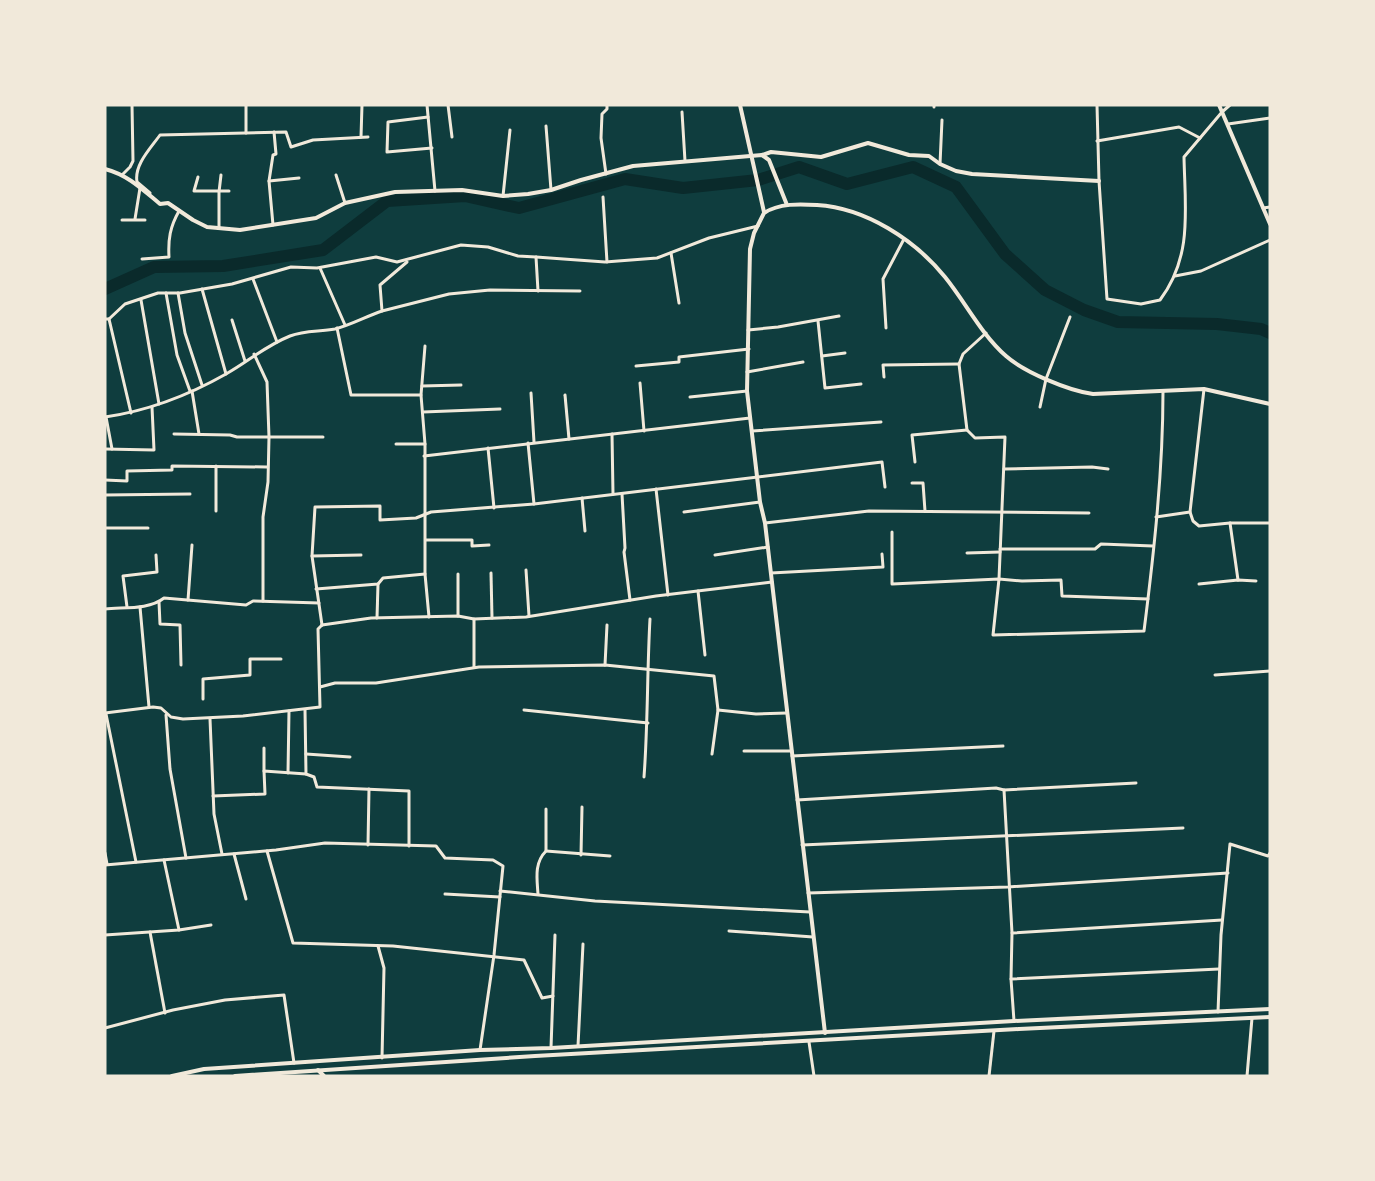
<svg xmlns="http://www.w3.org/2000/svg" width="1375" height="1181" font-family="'Libre Baskerville',serif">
	<rect width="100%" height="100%" fill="#0f3d3e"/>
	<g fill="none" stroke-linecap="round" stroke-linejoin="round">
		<!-- river -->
		<polyline stroke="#0a2a2b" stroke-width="12" points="105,289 154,267 223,266 323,250 387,201 465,196 519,208 625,179 683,188 758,180 799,167 847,184 913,167 956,187 1005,254 1045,290 1084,310 1118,322 1217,324 1261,329 1270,333"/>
		<!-- minor -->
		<g stroke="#f1e9da" stroke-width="3">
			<polyline points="427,105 435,191"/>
			<polyline points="448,105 452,137"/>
			<polyline points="934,105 934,107"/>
			<path d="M1097 105 1099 181 1107 299 1141 304 1160 300C1193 256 1185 209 1184 157L1222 112 1230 105"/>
			<polyline points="682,112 685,161"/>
			<polyline points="428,117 388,122 387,152 432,148"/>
			<polyline points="1228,124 1270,118"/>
			<polyline points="546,126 551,190"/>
			<polyline points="246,133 246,105"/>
			<polyline points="361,137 362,105"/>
			<polyline points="1097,141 1179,127 1200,138"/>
			<polyline points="940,164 942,120"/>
			<polyline points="606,174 601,138 602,114 607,109 607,105"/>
			<polyline points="122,175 130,167 133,161 132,105"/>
			<polyline points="336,175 345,203"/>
			<polyline points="198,177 194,191 229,191"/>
			<polyline points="269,181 299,178"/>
			<path d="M150 193 137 182C134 165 150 149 160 135L286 132 291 147 313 140 368 137"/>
			<polyline points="503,196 510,130"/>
			<polyline points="603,197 607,262"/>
			<polyline points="1263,208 1270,207"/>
			<polyline points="135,219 140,188"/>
			<polyline points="122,220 145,220"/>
			<polyline points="273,225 269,181 273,155 276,154 274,132"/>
			<polyline points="219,228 219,192 221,175"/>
			<polyline points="671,253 679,303"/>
			<polyline points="536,257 538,291"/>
			<path d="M142 259 169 257C168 239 170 227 179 211"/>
			<polyline points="320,268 345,325"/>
			<polyline points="1175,276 1201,271 1270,240"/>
			<polyline points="253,279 277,342"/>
			<polyline points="202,289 226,374"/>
			<polyline points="166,293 177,355 190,391"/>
			<polyline points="178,293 185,333 202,385"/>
			<polyline points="141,300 159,404"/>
			<polyline points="382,311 449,294 490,290 580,291"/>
			<polyline points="105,319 109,319 125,304 158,293 180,293 232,284 291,267 317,268 376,257 397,262 461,245 488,247 518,256 536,257 605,262 657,258 709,238 758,226"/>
			<polyline points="109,319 131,413"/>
			<polyline points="232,320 245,361"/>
			<polyline points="818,321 825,388 861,384"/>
			<polyline points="337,328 351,395 421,395"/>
			<polyline points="886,328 883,279 904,239"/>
			<polyline points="748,330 778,327 839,316"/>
			<path d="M986 333 963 354 959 364 967 430 975 438 1005 437 999 579 993 635 1144 631C1154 552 1163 471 1163 391"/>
			<polyline points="425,346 421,395 425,444 425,574 429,617"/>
			<polyline points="254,354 267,382 269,437 268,482 263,517 263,601"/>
			<polyline points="822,356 845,353"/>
			<polyline points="636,366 679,362 679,357 749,349"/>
			<polyline points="747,372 803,362"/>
			<polyline points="884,377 883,365 959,364"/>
			<polyline points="640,383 644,431"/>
			<polyline points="422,386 461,385"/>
			<polyline points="192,391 199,434"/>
			<polyline points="531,393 534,442"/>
			<polyline points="565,395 569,439"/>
			<polyline points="690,397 747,391"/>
			<polyline points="1040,407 1046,379 1070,317"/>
			<polyline points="423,412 500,409"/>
			<path d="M105 417C147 411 189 395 226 374 249 361 265 346 290 336 305 330 319 332 335 329 351 325 367 316 382 311L380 285 407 262"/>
			<polyline points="106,417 112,449"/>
			<polyline points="752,431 881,422"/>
			<polyline points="174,434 230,435 237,437 323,437"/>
			<polyline points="612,434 613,494"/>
			<polyline points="528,443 534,504"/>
			<polyline points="396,444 425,444"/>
			<polyline points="488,448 494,508"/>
			<polyline points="105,449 154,450 152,407"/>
			<polyline points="424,456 750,418"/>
			<polyline points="915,462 912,435 967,430"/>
			<polyline points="216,466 216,511"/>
			<polyline points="1004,469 1092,467 1108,469"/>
			<polyline points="105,480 127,481 127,471 172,470 172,466 267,467"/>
			<polyline points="912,483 923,483 925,511"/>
			<polyline points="656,489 668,595"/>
			<polyline points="622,494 625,548 624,552 630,600"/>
			<polyline points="105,495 190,494"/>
			<polyline points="582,498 585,531"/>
			<polyline points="684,512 760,502"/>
			<polyline points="1190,512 1193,521 1199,526 1230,523 1270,523"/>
			<polyline points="1156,517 1190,512 1204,389"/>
			<polyline points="765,523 869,511 1089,513"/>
			<polyline points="1230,523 1238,580"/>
			<polyline points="105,528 148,528"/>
			<polyline points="892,532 892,584 999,579 1022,581 1061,580 1062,596 1148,599"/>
			<polyline points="426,540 472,540 472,546 489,545"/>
			<polyline points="1000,549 1095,549 1101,544 1153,546"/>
			<polyline points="967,553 1000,552"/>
			<polyline points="715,555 768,547"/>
			<polyline points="312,556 361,555"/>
			<polyline points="526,570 529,616"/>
			<polyline points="491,573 492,618"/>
			<polyline points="771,573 883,567 882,554"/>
			<polyline points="458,574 458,616"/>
			<polyline points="1199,584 1238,580 1256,581"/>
			<polyline points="316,589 378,584 383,578 425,574"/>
			<polyline points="698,591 705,655"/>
			<polyline points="188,600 192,545"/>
			<polyline points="159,602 160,624 180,625 181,665"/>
			<polyline points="127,607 123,576 157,572 156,555"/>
			<polyline points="140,607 149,707"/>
			<path d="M105 609C124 607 149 610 164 598L246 605 253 601 319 603"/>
			<polyline points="377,618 378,584"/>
			<polyline points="474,619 474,667"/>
			<polyline points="322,625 312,556 315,507 380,506 380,520 416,518 431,512 534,504 882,462 885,487"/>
			<polyline points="322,625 371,618 458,616 474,619 526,617 656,596 772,582"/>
			<polyline points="605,665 607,625"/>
			<polyline points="1215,675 1270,671"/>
			<polyline points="320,687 335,683 376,683 479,667 605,665 714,676 718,710 712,754"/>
			<polyline points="203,699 203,679 250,675 250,659 281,659"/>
			<polyline points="305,710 306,774 314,777 317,787 409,791 409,846"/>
			<polyline points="524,710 648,723"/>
			<polyline points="718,710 756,714 787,713"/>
			<polyline points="105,713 153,707 161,708 171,717 183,719 243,716 320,707 318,629 322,625"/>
			<polyline points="106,714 136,862"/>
			<polyline points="166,715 170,769 186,858"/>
			<polyline points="210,719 214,814 222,854"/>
			<polyline points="264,748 264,771"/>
			<polyline points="744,751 792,751"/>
			<polyline points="306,754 350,757"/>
			<polyline points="792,756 1003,746"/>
			<polyline points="288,773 289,711"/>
			<path d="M644 777C648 724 647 672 650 619"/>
			<polyline points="1004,790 1012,933 1011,979 1014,1021"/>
			<polyline points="213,796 265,794 264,771 306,774"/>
			<polyline points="797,800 996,788 1004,790 1136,783"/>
			<polyline points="368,845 369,789"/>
			<polyline points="802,845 1183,828"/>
			<polyline points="267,851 293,943 393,946 524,960 542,998 553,996"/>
			<polyline points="546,851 610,856"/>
			<polyline points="105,853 107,864"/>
			<polyline points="234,854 246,899"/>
			<polyline points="581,855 582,807"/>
			<polyline points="164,860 179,930"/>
			<polyline points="105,865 276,850 325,843 436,846 445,858 493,860 503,866 494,955 480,1050"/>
			<polyline points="500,891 595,901 810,912"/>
			<polyline points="808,893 1008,887 1228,873"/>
			<polyline points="445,894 500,897"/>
			<path d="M538 894C537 879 534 863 546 851V809"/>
			<polyline points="729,931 813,937"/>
			<polyline points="150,932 165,1013"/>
			<polyline points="1012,933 1222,920"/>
			<polyline points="105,935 179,930 211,925"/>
			<polyline points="378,946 384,968 382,1058"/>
			<polyline points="1011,979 1219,969"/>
			<polyline points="1218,1012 1221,935 1230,844 1268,856 1270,853"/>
			<polyline points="105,1028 173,1010 225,1000 284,995 294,1063"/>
			<polyline points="809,1042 814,1076"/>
			<polyline points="578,1046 583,944"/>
			<polyline points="551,1048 555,935"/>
			<polyline points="989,1076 994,1031"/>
			<polyline points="1247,1076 1252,1018"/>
		</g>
		<!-- tertiary -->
		<g stroke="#f1e9da" stroke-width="4">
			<polyline points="740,105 764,212"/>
			<polyline points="1219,105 1270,224"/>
			<polyline points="762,155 771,152 821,157 868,143 909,155 929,156 940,164 956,171 972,174 1099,181"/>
			<path d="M105 169C128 175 142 189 160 204L168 203 193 220 207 227 240 230 316 218 345 203 395 192 462 190 503 196 528 194 551 190 581 180 633 166 762 155 769 160 787 205"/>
			<path d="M825 1033 765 523 760 502 747 391 750 249 754 233 764 213C779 203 800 204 817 205 866 208 915 240 945 277 966 303 981 334 1006 356 1024 372 1069 391 1093 394L1204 389 1270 404"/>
			<polyline points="318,1070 324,1076"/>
		</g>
		<!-- secondary -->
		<g stroke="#f1e9da" stroke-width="4">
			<polyline points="172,1076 204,1069 480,1050 551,1048 1014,1021 1270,1009"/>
			<polyline points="235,1076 535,1056 1019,1029 1270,1017"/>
		</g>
	</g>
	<!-- border -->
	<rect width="1375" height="1181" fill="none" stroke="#f1e9da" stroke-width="213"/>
</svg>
